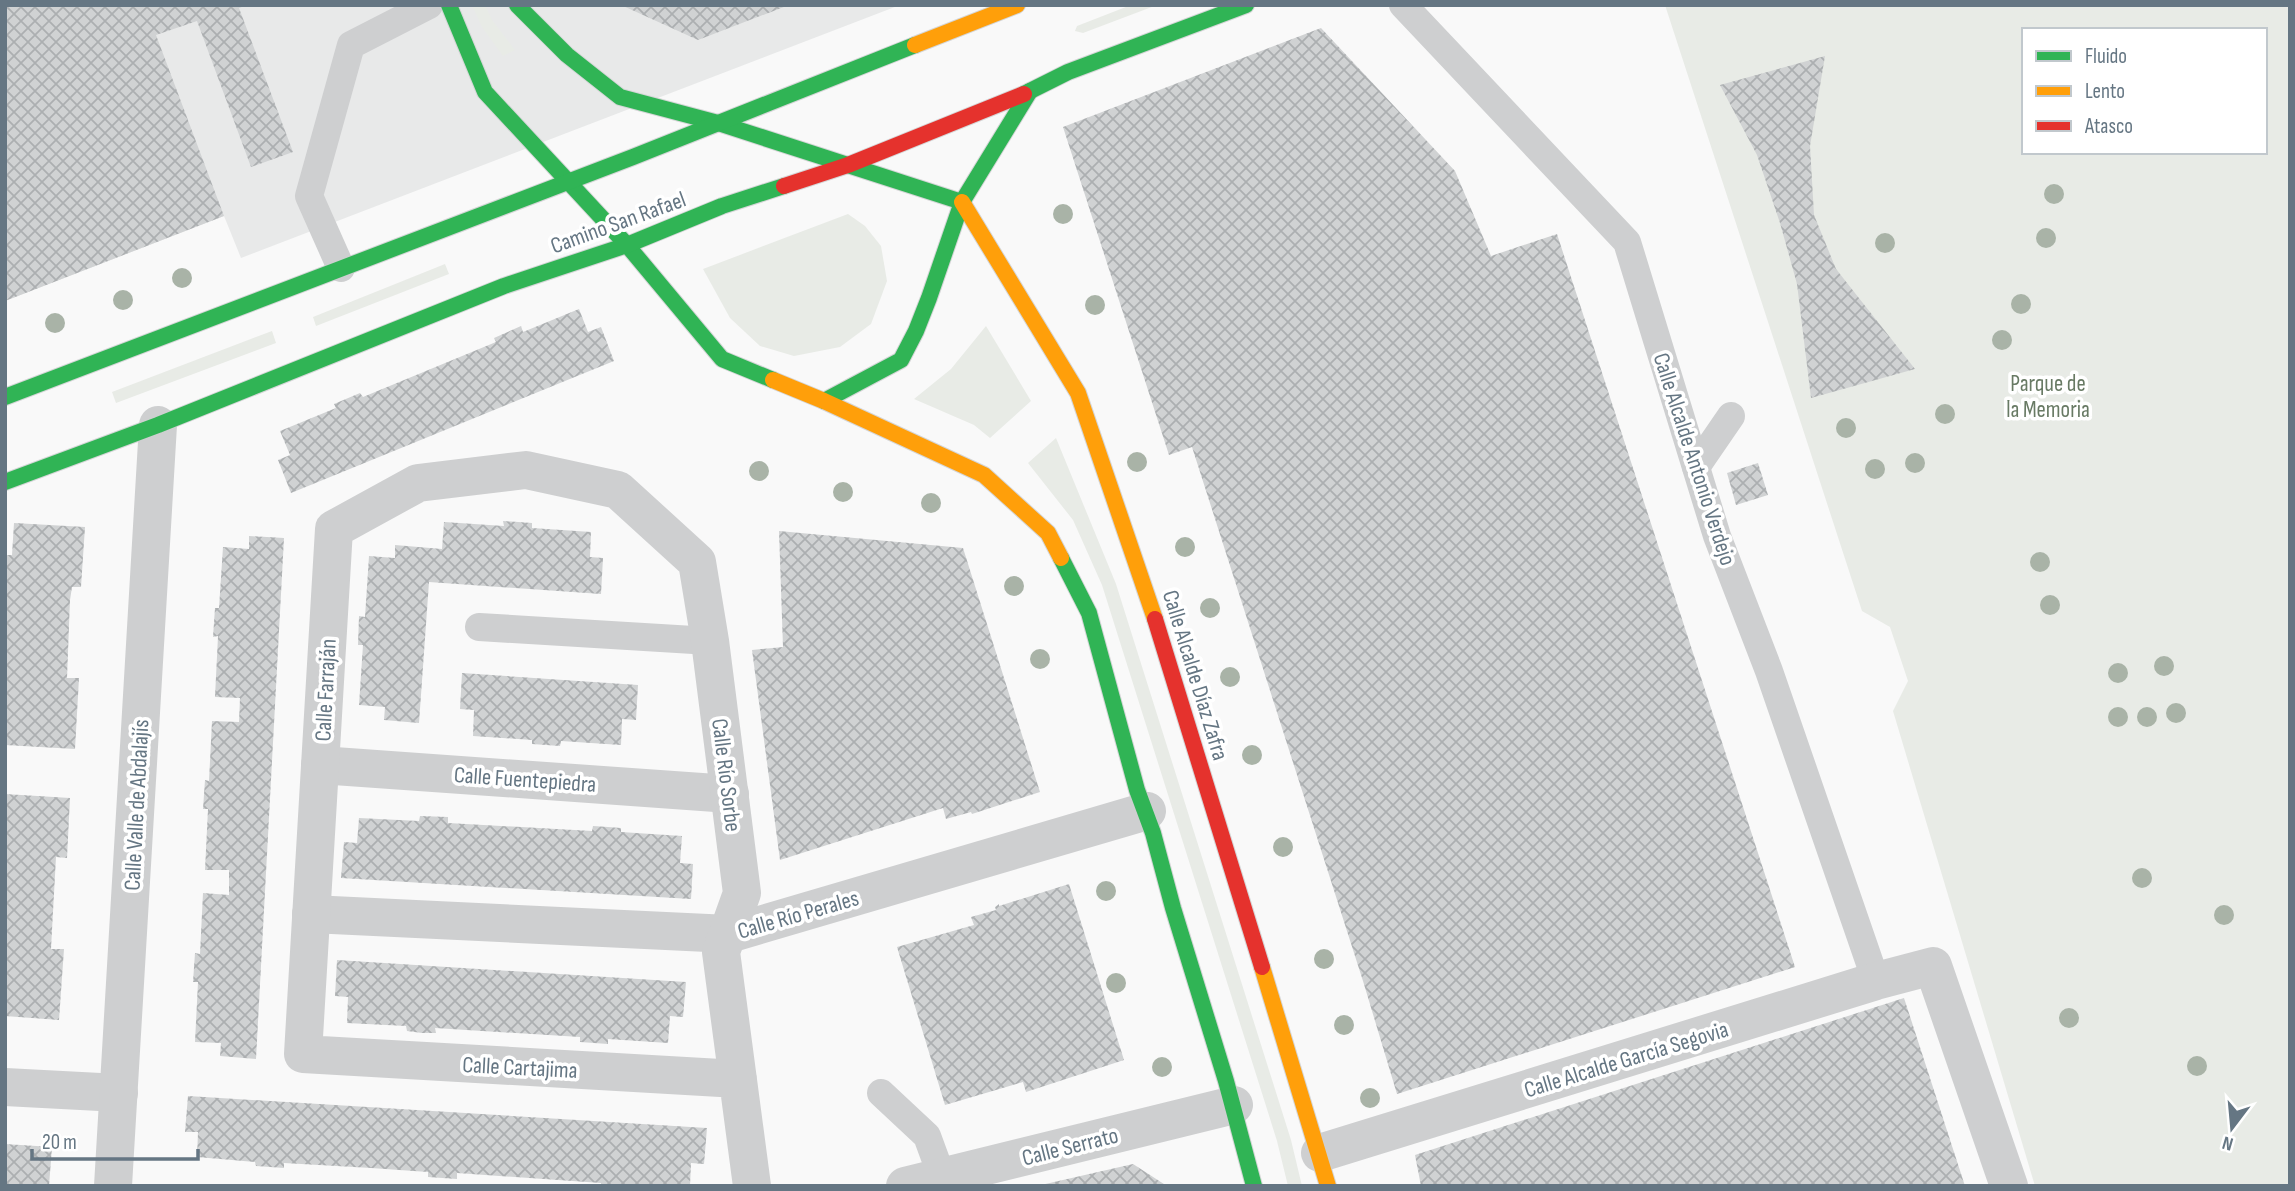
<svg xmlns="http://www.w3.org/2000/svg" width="2295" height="1191" font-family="'Sofia Sans Condensed',sans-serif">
	<defs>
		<pattern id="building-cross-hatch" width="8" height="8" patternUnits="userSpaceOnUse" patternTransform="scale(1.75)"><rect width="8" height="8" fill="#d0d2d3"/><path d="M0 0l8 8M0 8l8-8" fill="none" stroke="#acafb1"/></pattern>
	</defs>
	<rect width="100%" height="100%" fill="#f9f9f9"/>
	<!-- built -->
	<polygon fill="#e8e9e9" points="5,5 900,5 241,258 224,216 5,301"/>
	<!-- green -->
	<g fill="#e8ebe6" fill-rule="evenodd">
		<polygon points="472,5 485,5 492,20 515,50 503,56 482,27"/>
		<polygon points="1131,5 1157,5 1083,33 1075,31 1077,26"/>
		<path d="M1665 5H2290V1186H2035L1893 711 1908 681 1890 627 1862 611ZM2024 30H2265V152H2024Z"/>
		<polygon points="848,214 865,226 881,246 887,281 871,324 840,347 794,356 760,346 730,318 703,269"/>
		<polygon points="445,264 449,274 316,326 313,317"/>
		<polygon points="986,326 1031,401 990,438 974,425 914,399 951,369"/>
		<polygon points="272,331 276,343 116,403 112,392"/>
		<polygon points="1056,438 1116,584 1291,1140 1302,1186 1288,1186 1277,1141 1102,585 1073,520 1028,463"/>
	</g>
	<!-- building -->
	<g fill="url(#building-cross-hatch)">
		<polygon points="5,5 247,5 239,8 293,152 251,167 197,21 156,35 224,216 5,301"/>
		<polygon points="621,5 789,5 698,40"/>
		<polygon points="1321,28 1455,171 1491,256 1557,234 1795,967 1397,1094 1363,981 1192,447 1169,455 1063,127"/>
		<polygon points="1825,56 1810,146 1814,215 1836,269 1915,369 1811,398 1797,284 1780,223 1757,155 1720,85"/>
		<polygon points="579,309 588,332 601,327 614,361 291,493 278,460 290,455 280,431 336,408 334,404 360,393 363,397 496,342 494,338 521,326 523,332"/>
		<polygon points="1758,463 1768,495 1736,505 1727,473"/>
		<polygon points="503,521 532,523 532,528 591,532 590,557 603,558 601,594 429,582 419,723 384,720 385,707 359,705 363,645 358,645 359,616 365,617 369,556 395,558 395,545 442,549 444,522 504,526"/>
		<polygon points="14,523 85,527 81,587 72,587 70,600 67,678 79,678 75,749 5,745 5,555 12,555"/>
		<polygon points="779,531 963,548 1040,792 972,814 971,812 946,819 943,808 780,860 752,650 783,647"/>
		<polygon points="249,536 284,538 256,1059 220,1056 221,1043 195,1042 198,982 193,982 195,953 200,954 203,893 229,895 229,870 205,870 208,809 203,809 205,780 209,781 212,721 239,722 240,698 215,697 218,636 213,637 215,608 219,608 223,547 249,549"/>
		<polygon points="462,673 638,685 636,720 622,719 621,745 561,741 560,746 532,744 532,740 473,736 474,710 460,709"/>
		<polygon points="5,794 70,798 67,858 56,857 52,930 51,949 64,949 59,1020 5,1016"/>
		<polygon points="420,816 448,817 448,823 592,831 593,826 608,827 621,828 621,832 682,836 680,863 693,864 691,899 341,878 344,842 357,843 359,818 419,821"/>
		<polygon points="1069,884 1124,1060 1026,1092 1023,1082 945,1105 897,947 974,925 971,917 996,910 995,907 999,904 999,906"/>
		<polygon points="337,960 686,982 683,1017 670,1016 668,1043 608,1039 608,1044 580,1042 580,1037 435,1028 436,1033 422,1033 407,1031 406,1026 347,1023 348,997 335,996"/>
		<polygon points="1904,998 1965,1186 1421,1186 1415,1155"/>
		<polygon points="188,1096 707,1128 704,1164 691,1163 690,1186 601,1186 601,1183 457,1173 457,1179 428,1177 428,1172 371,1168 284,1163 284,1168 256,1166 255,1162 197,1157 198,1132 185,1132"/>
		<polygon points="5,1144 52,1147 49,1186 5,1186"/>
		<polygon points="1133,1164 1167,1186 1041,1186 1041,1185"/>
	</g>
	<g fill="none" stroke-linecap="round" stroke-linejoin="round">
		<defs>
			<g id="fast">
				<polyline points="449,5 485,92 627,245 722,359 773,380"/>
				<polyline points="517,5 567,55 620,97 718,123 962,202"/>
				<polyline points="1024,94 1068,72 1246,5"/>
				<polyline points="5,397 633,157 915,45"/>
				<polyline points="824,401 901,360 916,331 929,298 962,202 1030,91"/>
				<polyline points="5,482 158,425 504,286 627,245 722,206 784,186"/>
				<polyline points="1061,558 1089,613 1137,790 1153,833 1173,908 1226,1081 1254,1186"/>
			</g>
			<g id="slow">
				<polyline points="915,45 1017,5"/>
				<polyline points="962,202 1078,393 1155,619"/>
				<polyline points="773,380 824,401 984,475 1048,533 1061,558"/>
				<polyline points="1262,967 1328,1186"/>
			</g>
			<g id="jam">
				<polyline points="784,186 848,165 1024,94"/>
				<polyline points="1155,619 1262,967"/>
			</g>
		</defs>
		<!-- fast casing -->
		<use href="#fast" stroke="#d5d6d7" stroke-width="18"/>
		<!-- slow casing -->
		<use href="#slow" stroke="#d5d6d7" stroke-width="18"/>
		<!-- jam casing -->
		<use href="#jam" stroke="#d5d6d7" stroke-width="18"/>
		<!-- lane -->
		<g stroke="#cecfd0" stroke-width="28">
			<polyline points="1403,5 1627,242 1717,536 1769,671 1876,981"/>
			<polyline points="341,268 309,196 351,45 429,5"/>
			<polyline points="1696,467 1731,416"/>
			<polyline points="479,627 710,641"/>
			<polyline points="881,1093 927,1136 942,1177"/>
		</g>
		<!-- street -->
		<g stroke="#cecfd0" stroke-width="38">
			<polyline points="320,765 730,794"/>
			<polyline points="311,914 729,934 1147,811"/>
			<polyline points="738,1079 303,1054 334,529 418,483 526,470 618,490 697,562 710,641 742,893 721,952 752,1186"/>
			<polyline points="5,1087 119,1093"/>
			<polyline points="1320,1153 1876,981 1933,966 2009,1186"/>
			<polyline points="113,1186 158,425"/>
			<polyline points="905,1186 1234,1105"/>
		</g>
		<!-- fast -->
		<use href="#fast" stroke="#30b455" stroke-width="16"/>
		<!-- slow -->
		<use href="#slow" stroke="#ff9f0a" stroke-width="16"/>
		<!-- jam -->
		<use href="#jam" stroke="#e5322d" stroke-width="16"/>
	</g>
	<!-- trees -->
	<g fill="#a9b3a7">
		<circle cx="2054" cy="194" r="10"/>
		<circle cx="1063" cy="214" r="10"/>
		<circle cx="2046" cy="238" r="10"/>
		<circle cx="1885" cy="243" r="10"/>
		<circle cx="182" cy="278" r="10"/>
		<circle cx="123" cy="300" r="10"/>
		<circle cx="2021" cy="304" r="10"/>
		<circle cx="1095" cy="305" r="10"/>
		<circle cx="55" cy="323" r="10"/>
		<circle cx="2002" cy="340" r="10"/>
		<circle cx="1945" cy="414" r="10"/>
		<circle cx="1846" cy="428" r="10"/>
		<circle cx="1137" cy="462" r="10"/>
		<circle cx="1915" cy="463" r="10"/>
		<circle cx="1875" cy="469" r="10"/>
		<circle cx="759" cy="471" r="10"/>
		<circle cx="843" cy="492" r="10"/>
		<circle cx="931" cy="503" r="10"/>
		<circle cx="1185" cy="547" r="10"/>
		<circle cx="2040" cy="562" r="10"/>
		<circle cx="1014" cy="586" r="10"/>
		<circle cx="2050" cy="605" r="10"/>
		<circle cx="1210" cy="608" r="10"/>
		<circle cx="1040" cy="659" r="10"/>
		<circle cx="2164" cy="666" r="10"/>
		<circle cx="2118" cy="673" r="10"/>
		<circle cx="1230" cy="677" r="10"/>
		<circle cx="2176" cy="713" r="10"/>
		<circle cx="2118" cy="717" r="10"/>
		<circle cx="2147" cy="717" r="10"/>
		<circle cx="1252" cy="755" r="10"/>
		<circle cx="1283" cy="847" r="10"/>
		<circle cx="2142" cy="878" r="10"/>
		<circle cx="1106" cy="891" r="10"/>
		<circle cx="2224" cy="915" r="10"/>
		<circle cx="1324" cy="959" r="10"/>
		<circle cx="1116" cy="983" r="10"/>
		<circle cx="2069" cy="1018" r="10"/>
		<circle cx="1344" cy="1025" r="10"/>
		<circle cx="2197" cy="1066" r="10"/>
		<circle cx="1162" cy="1067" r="10"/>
		<circle cx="1370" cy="1098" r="10"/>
	</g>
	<g text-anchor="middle" stroke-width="7" stroke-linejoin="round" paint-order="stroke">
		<!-- street labels -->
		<g font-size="23" fill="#657683" stroke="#fff">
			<text transform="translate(618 222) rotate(-20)" y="8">Camino San Rafael</text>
			<text transform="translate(1695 459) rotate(72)" y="8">Calle Alcalde Antonio Verdejo</text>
			<text transform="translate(1196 675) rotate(73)" y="8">Calle Alcalde Díaz Zafra</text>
			<text transform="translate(325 690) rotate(-87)" y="8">Calle Farraján</text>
			<text transform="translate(727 775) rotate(83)" y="8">Calle Río Sorbe</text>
			<text transform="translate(525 779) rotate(4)" y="8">Calle Fuentepiedra</text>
			<text transform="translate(136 805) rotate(-87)" y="8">Calle Valle de Abdalajís</text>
			<text transform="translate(798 914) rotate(-16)" y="8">Calle Río Perales</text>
			<text transform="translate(1626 1059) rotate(-17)" y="8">Calle Alcalde García Segovia</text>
			<text transform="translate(520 1067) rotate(3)" y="8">Calle Cartajima</text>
			<text transform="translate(1070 1146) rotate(-14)" y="8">Calle Serrato</text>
		</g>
		<!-- park labels -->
		<g font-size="23" fill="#687a64" stroke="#fff">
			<text x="2048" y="391">Parque de<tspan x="2048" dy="26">la Memoria</tspan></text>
		</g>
	</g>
	<!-- border -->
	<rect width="2295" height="1191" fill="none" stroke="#657683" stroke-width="14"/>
	<!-- legend -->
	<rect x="2022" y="28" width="245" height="126" fill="#ffffff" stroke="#c1c8cd" stroke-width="2"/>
	<rect x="2036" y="51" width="35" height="10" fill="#30b455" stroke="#c1c8cd" stroke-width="2"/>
	<text x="2085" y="63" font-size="21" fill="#657683">Fluido</text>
	<rect x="2036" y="86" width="35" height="10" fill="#ff9f0a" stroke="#c1c8cd" stroke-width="2"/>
	<text x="2085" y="98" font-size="21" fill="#657683">Lento</text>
	<rect x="2036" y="121" width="35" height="10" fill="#e5322d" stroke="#c1c8cd" stroke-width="2"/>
	<text x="2085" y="133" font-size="21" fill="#657683">Atasco</text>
	<!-- north arrow -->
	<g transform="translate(2232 1128) rotate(196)" stroke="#ffffff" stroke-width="5" paint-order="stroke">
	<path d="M0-5L12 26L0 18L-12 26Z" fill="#657683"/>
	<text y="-10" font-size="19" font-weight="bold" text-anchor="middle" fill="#657683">N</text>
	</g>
	<!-- scale -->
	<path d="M32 1149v10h166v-10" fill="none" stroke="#657683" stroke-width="3.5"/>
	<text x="42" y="1149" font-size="21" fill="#657683" stroke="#ffffff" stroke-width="5" paint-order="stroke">20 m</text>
</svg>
